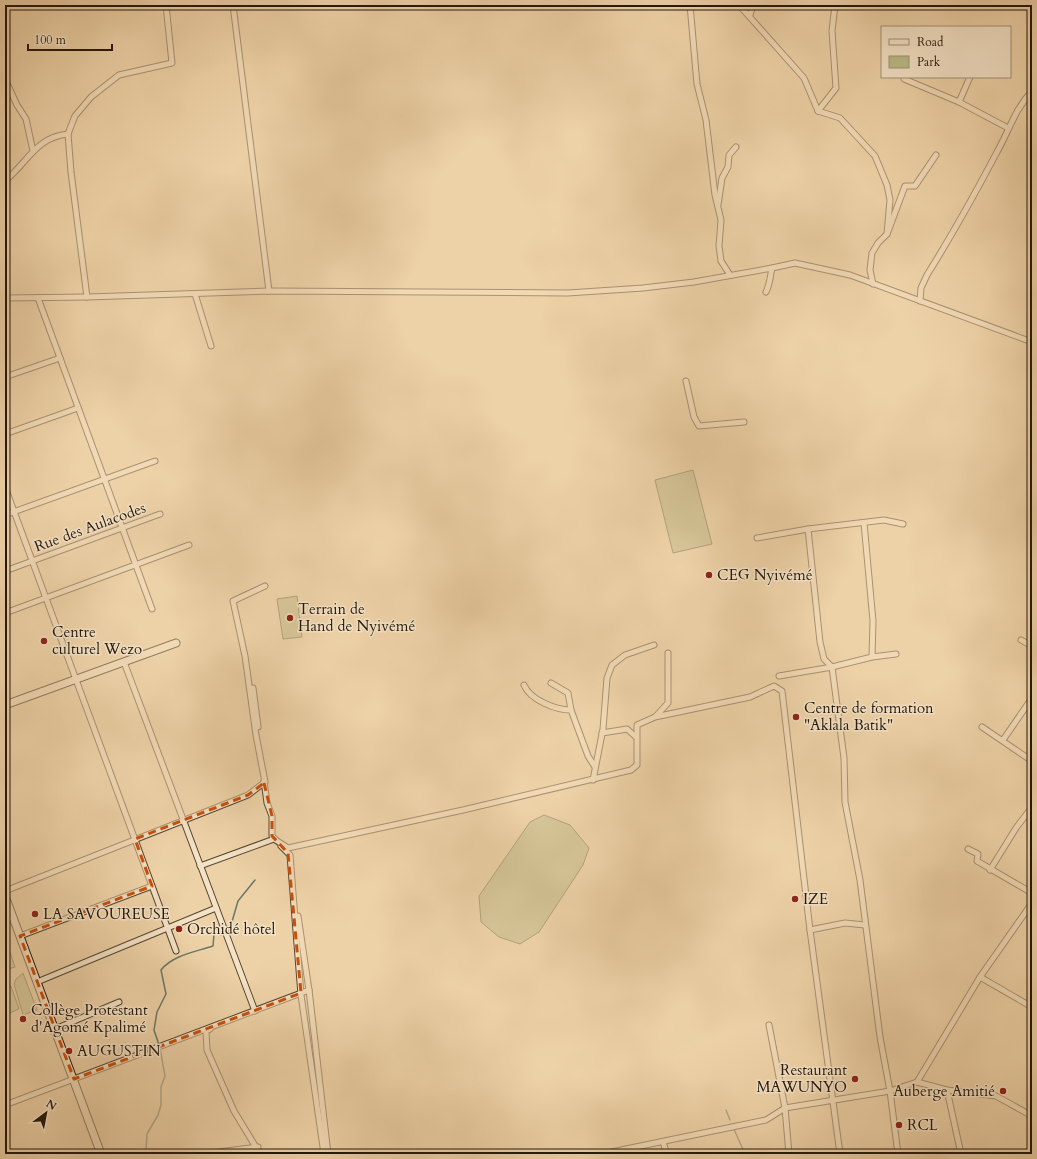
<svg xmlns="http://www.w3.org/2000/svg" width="1037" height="1159" font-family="Cardo,serif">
	<rect width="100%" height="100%" fill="#eed2a7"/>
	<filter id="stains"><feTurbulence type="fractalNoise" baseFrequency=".005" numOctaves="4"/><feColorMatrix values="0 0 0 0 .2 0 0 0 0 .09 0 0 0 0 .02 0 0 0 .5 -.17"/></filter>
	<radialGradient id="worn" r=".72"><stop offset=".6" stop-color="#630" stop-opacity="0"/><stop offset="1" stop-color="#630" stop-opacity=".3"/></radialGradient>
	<!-- green -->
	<g fill="#babb87" stroke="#6e6948">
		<polygon points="693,470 712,544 673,553 655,480"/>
		<polygon points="297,596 302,637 283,639 277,599"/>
		<polygon points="544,815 570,825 589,848 583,865 539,932 520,944 499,937 481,922 479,896 530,822"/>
		<polygon points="7,943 15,967 5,970 5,944"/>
		<polygon points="23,973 37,1010 23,1015 14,984 16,979"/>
		<polygon points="11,986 19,1009 8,1014 5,1007 5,990"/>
	</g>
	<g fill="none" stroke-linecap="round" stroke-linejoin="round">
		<!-- stream -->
		<g stroke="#6a7869" stroke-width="1.5">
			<polyline points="226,928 231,925 238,901 255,880"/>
			<path d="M159 1045 154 1030 157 1012 166 994 161 970C173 955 195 952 213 946L214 934 219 932"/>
			<polyline points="726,1110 730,1120"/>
			<polyline points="733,1127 745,1154"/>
			<polyline points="141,1154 146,1149 147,1134 158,1115 161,1105 161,1087 165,1076 160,1048"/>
		</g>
		<defs>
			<g id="street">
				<polyline points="233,5 269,291"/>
				<polyline points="690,5 697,84 706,120 715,195 721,220 719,246 721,261 730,275"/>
				<polyline points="739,5 804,78 818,111"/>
				<polyline points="835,5 832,31 836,88 818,111 840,118 875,156 887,185 890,200 887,234"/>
				<polyline points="750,15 753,5"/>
				<polyline points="904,77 904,79 959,102"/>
				<polyline points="970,77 959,102 1008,128"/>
				<polyline points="5,79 17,105 26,119 33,151"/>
				<path d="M5 181C28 162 36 137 68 134"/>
				<polyline points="718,205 722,178 728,167 729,155 736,147"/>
				<polyline points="873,284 870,270 872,253 878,243 887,234 905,186 915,186 936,155"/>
				<path d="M766 292C770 284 770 277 772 268"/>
				<polyline points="195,294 211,346"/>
				<polyline points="87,297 71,172 68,134 71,126 75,116 91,97 119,75 172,63 166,5"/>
				<polyline points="5,298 87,297 269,291 568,293 643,288 694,282 772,268 795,263 850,275 1032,342"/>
				<polyline points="38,298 152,609"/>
				<path d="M920 301 921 288 927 275C952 235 975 194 997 152 1009 131 1015 109 1032 91"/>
				<polyline points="5,377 60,358"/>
				<polyline points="686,381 694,417 699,426 744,422"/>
				<polyline points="5,434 78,408"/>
				<polyline points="5,487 176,951"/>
				<polyline points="5,515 155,461"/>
				<polyline points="864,523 873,621 872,657"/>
				<polyline points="808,529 820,642 824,659 832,667 844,758 845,802 860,880 880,1037 890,1091 898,1154"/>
				<polyline points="757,538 808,529 884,520 903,524"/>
				<polyline points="5,571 160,514"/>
				<polyline points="5,613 189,545"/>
				<polyline points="1021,640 1032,646"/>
				<polyline points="124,662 255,1011"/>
				<polyline points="779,676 832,667 872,657 896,654"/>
				<polyline points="551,683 568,693 571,710"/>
				<path d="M524 685C530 700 556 710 571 710L588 756 595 767"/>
				<polyline points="253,688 258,727"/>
				<polyline points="656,716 668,703 668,653"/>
				<polyline points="982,727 1032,761"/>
				<polyline points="602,733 627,729 636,737"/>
				<polyline points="1003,740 1032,698"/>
				<polyline points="593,780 603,729 607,678 612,665 625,655 654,645"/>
				<polyline points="264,781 267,803 272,816 272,836 276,840"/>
				<polyline points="281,846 290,855 301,995 324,1154"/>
				<polyline points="968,849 978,854 977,861 1032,893"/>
				<polyline points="200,866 274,839 288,848 463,810 631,770 637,765 637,725 655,717 750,697 774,686 782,691 810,930 840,1154"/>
				<polyline points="990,870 1016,828 1032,807"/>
				<polyline points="5,891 248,795 265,782 256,735 245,656 233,601 265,586"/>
				<polyline points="298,916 309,990 328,1154"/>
				<polyline points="220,929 221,932"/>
				<polyline points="810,930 845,923 865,925"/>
				<polyline points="20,936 152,886"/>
				<polyline points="980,977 1032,1007"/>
				<polyline points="37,982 216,908"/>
				<polyline points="769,1025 785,1108 789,1154"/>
				<polyline points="55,1029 119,1002"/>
				<polyline points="210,1029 206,1031 207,1050 234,1111 260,1154"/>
				<polyline points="917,1082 947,1090 996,1096 1032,1116"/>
				<polyline points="947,1090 961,1154"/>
				<polyline points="5,1105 309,990"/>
				<polyline points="663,1142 667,1154"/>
				<polyline points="202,1154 258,1147"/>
				<polyline points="602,1154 766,1120 785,1108 890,1091 917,1082 980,977 1032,903"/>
			</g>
			<g id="secondary">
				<polyline points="5,705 176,643"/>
				<polyline points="5,896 101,1154"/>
			</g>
		</defs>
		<!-- street casing -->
		<use href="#street" stroke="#564631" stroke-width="7"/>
		<!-- secondary casing -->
		<use href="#secondary" stroke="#23170a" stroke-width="9"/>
		<!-- street -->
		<use href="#street" stroke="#f4e2c6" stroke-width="5"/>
		<!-- secondary -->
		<use href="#secondary" stroke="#f4e2c6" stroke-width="7"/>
	</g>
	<!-- marked area -->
	<path d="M0 0H1037V1159H0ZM264 783 272 816V836L288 853 301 993 74 1079 20 936 152 886 135 839 248 795Z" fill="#eed2a7" fill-opacity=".55" fill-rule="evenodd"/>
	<path fill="none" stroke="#ca4f0c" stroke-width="3" stroke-dasharray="8 5" stroke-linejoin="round" d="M264 783 272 816V836L288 853 301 993 74 1079 20 936 152 886 135 839 248 795Z"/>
	<!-- markers -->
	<g fill="#8f2418" stroke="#f4e2c6" stroke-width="1.5">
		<circle cx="709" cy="575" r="4"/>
		<circle cx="290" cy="618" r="4"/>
		<circle cx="44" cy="641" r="4"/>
		<circle cx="796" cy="717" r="4"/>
		<circle cx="795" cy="899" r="4"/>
		<circle cx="35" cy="914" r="4"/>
		<circle cx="179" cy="929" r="4"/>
		<circle cx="23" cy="1019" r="4"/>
		<circle cx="69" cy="1051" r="4"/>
		<circle cx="855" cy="1079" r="4"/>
		<circle cx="1003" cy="1091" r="4"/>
		<circle cx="899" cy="1125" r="4"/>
	</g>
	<g text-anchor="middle" stroke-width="3" stroke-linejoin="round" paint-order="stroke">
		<!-- street labels -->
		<g font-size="15" fill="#23170a" stroke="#f4e2c6">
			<text transform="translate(90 527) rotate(-20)" y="5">Rue des Aulacodes</text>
		</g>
		<!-- poi labels -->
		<g font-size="15" fill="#23170a" stroke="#f4e2c6" text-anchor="start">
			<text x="717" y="580">CEG Nyivémé</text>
			<text x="298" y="614">Terrain de<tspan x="298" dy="17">Hand de Nyivémé</tspan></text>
			<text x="52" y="637">Centre<tspan x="52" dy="17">culturel Wezo</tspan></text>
			<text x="804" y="713">Centre de formation<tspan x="804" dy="17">"Aklala Batik"</tspan></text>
			<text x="803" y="904">IZE</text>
			<text x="43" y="919">LA SAVOUREUSE</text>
			<text x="187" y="934">Orchidé hôtel</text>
			<text x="31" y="1015">Collège Protestant<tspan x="31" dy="17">d'Agomé Kpalimé</tspan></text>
			<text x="77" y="1056">AUGUSTIN</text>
			<text x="847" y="1075" text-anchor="end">Restaurant<tspan x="847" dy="17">MAWUNYO</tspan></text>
			<text x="995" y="1096" text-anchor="end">Auberge Amitié</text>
			<text x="907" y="1130">RCL</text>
		</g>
	</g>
	<!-- margin -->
	<rect width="1037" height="1159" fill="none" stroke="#eed2a7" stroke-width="20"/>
	<rect x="6" y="6" width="1025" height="1147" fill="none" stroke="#23170a" stroke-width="2"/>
	<rect x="10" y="10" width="1017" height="1139" fill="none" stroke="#23170a"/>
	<!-- legend -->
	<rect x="881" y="26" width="130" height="52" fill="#f4e2c6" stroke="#a0917b"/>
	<rect x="889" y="39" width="20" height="6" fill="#f4e2c6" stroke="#a0917b"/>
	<text x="917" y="46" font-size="12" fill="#23170a">Road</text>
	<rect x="889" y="56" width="20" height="12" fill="#babb87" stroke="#a0917b"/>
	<text x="917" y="66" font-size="12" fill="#23170a">Park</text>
	<!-- north arrow -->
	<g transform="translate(46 1113) rotate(32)" stroke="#f4e2c6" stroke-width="3" paint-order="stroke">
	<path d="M0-3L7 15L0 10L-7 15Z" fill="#23170a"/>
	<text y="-6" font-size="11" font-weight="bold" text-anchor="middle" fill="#23170a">N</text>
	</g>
	<!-- scale -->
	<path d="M28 44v6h84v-6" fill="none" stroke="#23170a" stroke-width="2"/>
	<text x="34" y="44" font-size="12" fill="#23170a" stroke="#f4e2c6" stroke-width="3" paint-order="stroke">100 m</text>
	<rect width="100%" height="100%" filter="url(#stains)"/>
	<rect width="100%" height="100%" fill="url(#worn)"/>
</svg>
